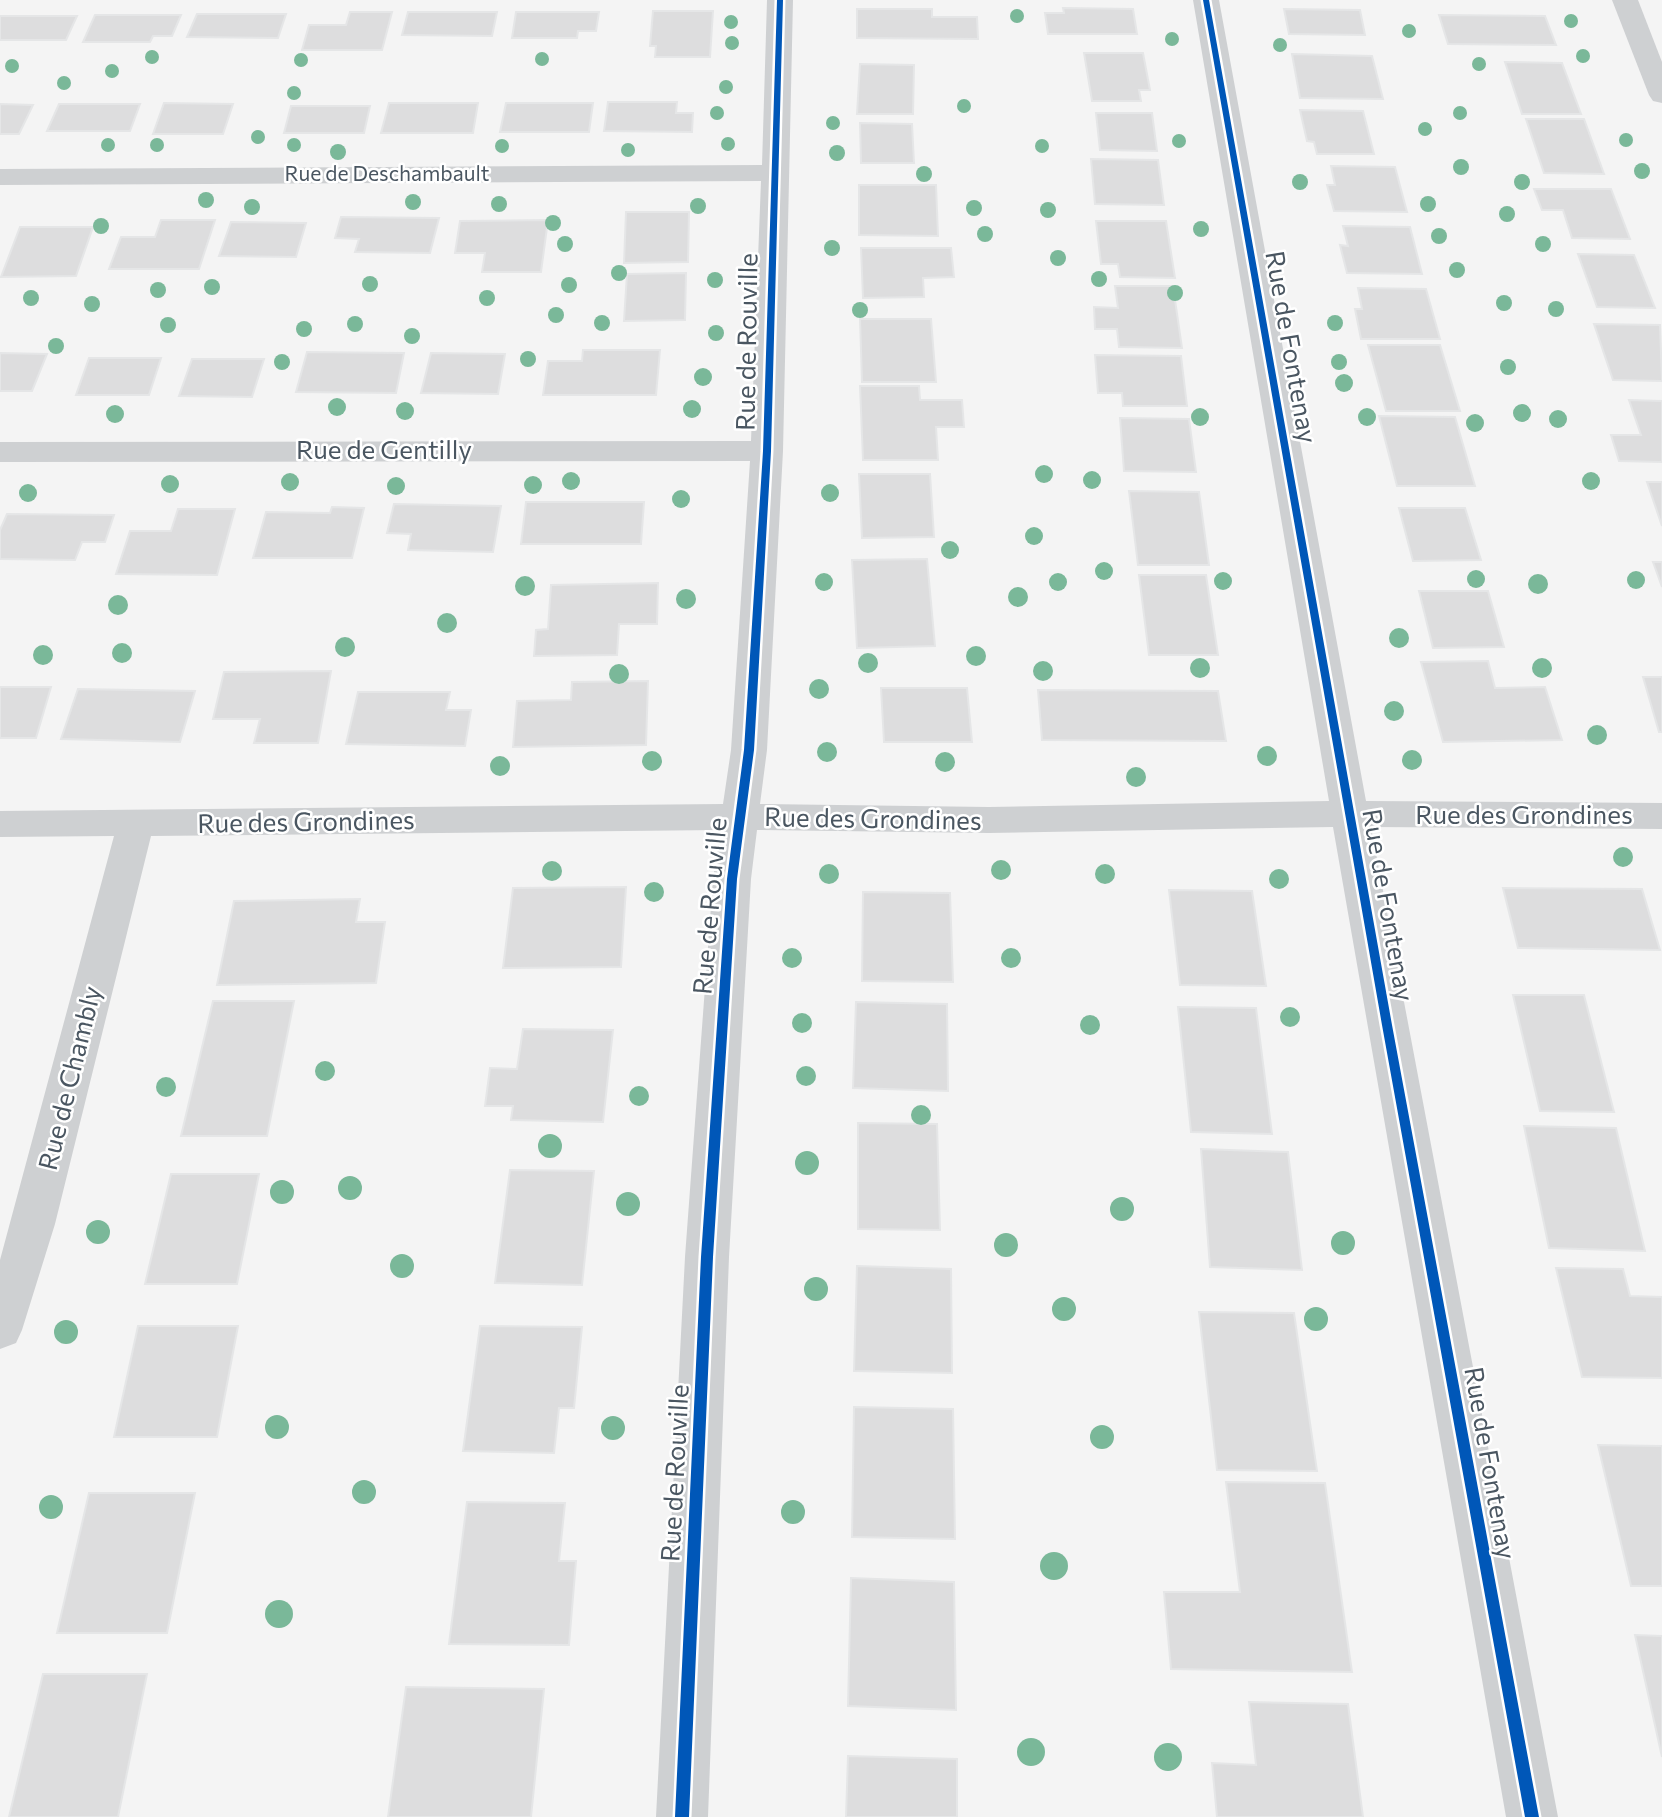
<svg xmlns="http://www.w3.org/2000/svg" width="1662" height="1817" font-family="Commissioner,sans-serif">
	<rect width="100%" height="100%" fill="#f4f4f4"/>
	<!-- building -->
	<g fill="#ddddde" stroke="#e5e6e7" stroke-width="2">
		<polygon points="1063,8 1133,9 1137,34 1048,34 1045,13 1064,13"/>
		<polygon points="857,9 932,9 932,17 977,17 978,39 857,38"/>
		<polygon points="1284,9 1360,10 1365,35 1289,34"/>
		<polygon points="653,11 713,11 710,57 655,57 656,46 650,46"/>
		<polygon points="350,12 392,12 382,50 302,50 309,25 346,25"/>
		<polygon points="408,12 497,12 492,36 402,35"/>
		<polygon points="516,12 599,12 596,31 578,31 577,38 512,38"/>
		<polygon points="197,14 286,14 278,38 187,37"/>
		<polygon points="95,15 181,15 172,36 153,36 150,42 83,42"/>
		<polygon points="1439,15 1545,16 1556,45 1448,44"/>
		<polygon points="0,16 77,16 66,40 0,40"/>
		<polygon points="1084,53 1143,53 1150,90 1139,90 1141,101 1092,101"/>
		<polygon points="1292,54 1372,56 1383,99 1300,98"/>
		<polygon points="1505,62 1562,63 1581,114 1522,114"/>
		<polygon points="860,64 914,65 913,114 857,114"/>
		<polygon points="608,102 677,102 676,113 693,113 692,132 604,131"/>
		<polygon points="164,103 233,104 223,134 153,134"/>
		<polygon points="389,103 478,103 473,133 381,133"/>
		<polygon points="506,103 593,103 589,132 500,132"/>
		<polygon points="0,104 33,105 19,134 0,134"/>
		<polygon points="59,104 140,104 130,131 47,131"/>
		<polygon points="291,106 370,106 364,133 284,133"/>
		<polygon points="1300,110 1363,111 1374,154 1317,154 1314,142 1307,141"/>
		<polygon points="1096,113 1152,113 1157,151 1100,150"/>
		<polygon points="1526,119 1584,119 1604,174 1544,173"/>
		<polygon points="860,123 912,124 914,163 861,163"/>
		<polygon points="1091,159 1158,160 1164,205 1095,204"/>
		<polygon points="1331,166 1395,167 1407,212 1334,211 1327,185 1335,185"/>
		<polygon points="859,185 936,185 938,236 859,235"/>
		<polygon points="1534,189 1611,189 1630,239 1572,238 1563,210 1542,210"/>
		<polygon points="626,212 689,212 688,262 624,263"/>
		<polygon points="341,217 439,218 430,253 355,252 359,239 335,238"/>
		<polygon points="161,220 215,220 199,269 109,269 121,237 155,237"/>
		<polygon points="548,220 541,272 482,272 485,253 455,253 460,221"/>
		<polygon points="1096,221 1166,221 1175,278 1120,277 1118,264 1101,264"/>
		<polygon points="231,222 306,223 296,257 219,256"/>
		<polygon points="1343,226 1410,227 1422,274 1347,273 1340,245 1348,246"/>
		<polygon points="20,227 93,227 76,276 1,277"/>
		<polygon points="861,248 951,248 954,277 923,278 924,297 863,298"/>
		<polygon points="1578,254 1634,255 1655,308 1597,307"/>
		<polygon points="686,273 685,320 624,321 627,274"/>
		<polygon points="1115,286 1173,286 1182,348 1119,347 1117,329 1095,329 1094,307 1118,308"/>
		<polygon points="1358,288 1426,289 1440,339 1361,339 1355,309 1362,309"/>
		<polygon points="860,319 931,319 936,382 862,382"/>
		<polygon points="1594,324 1660,325 1662,381 1613,380"/>
		<polygon points="1368,345 1440,345 1460,411 1386,411"/>
		<polygon points="583,350 660,350 656,395 543,395 548,361 582,361"/>
		<polygon points="307,352 404,353 396,393 296,392"/>
		<polygon points="0,353 47,354 32,391 0,391"/>
		<polygon points="431,353 505,354 498,394 421,393"/>
		<polygon points="1095,355 1181,356 1187,406 1123,406 1122,393 1098,393"/>
		<polygon points="89,358 161,358 149,395 76,395"/>
		<polygon points="192,359 264,359 252,397 179,396"/>
		<polygon points="860,386 919,386 920,400 962,400 964,427 936,427 938,460 863,460"/>
		<polygon points="1629,400 1662,401 1662,462 1619,461 1611,435 1641,435"/>
		<polygon points="1379,416 1455,417 1475,486 1397,486"/>
		<polygon points="1120,418 1189,419 1196,472 1124,471"/>
		<polygon points="859,474 930,474 934,537 862,538"/>
		<polygon points="1647,482 1662,482 1662,526"/>
		<polygon points="1129,491 1199,492 1209,565 1138,565"/>
		<polygon points="526,502 644,502 641,544 521,544"/>
		<polygon points="394,504 501,506 493,552 408,550 411,534 387,533"/>
		<polygon points="332,507 364,508 352,558 253,558 266,512 330,513"/>
		<polygon points="1399,508 1465,508 1481,560 1413,561"/>
		<polygon points="178,509 235,509 217,575 116,574 130,531 171,531"/>
		<polygon points="7,514 114,515 105,542 82,542 75,560 0,559 0,530"/>
		<polygon points="927,559 935,646 857,648 852,560"/>
		<polygon points="1653,562 1662,562 1662,587"/>
		<polygon points="1139,575 1206,575 1218,655 1149,655"/>
		<polygon points="658,583 657,624 619,624 617,655 534,656 536,630 548,629 551,585"/>
		<polygon points="1419,591 1488,591 1504,647 1433,648"/>
		<polygon points="1488,661 1495,688 1545,687 1562,740 1443,742 1421,662"/>
		<polygon points="331,671 318,743 254,743 260,719 213,719 224,672"/>
		<polygon points="1643,677 1662,677 1662,732 1659,732"/>
		<polygon points="648,681 646,745 513,747 517,701 571,700 572,682"/>
		<polygon points="0,687 51,687 36,738 0,738"/>
		<polygon points="881,688 967,688 972,742 884,742"/>
		<polygon points="78,689 195,691 180,742 61,739"/>
		<polygon points="1038,690 1218,691 1226,741 1042,740"/>
		<polygon points="358,692 450,692 446,710 471,710 465,746 346,744"/>
		<polygon points="626,887 621,967 503,968 513,888"/>
		<polygon points="1503,888 1642,889 1660,950 1518,948"/>
		<polygon points="1169,890 1252,891 1266,986 1180,985"/>
		<polygon points="863,892 950,893 953,982 862,981"/>
		<polygon points="360,899 356,922 385,922 376,983 217,985 234,901"/>
		<polygon points="1513,995 1584,995 1614,1112 1540,1111"/>
		<polygon points="213,1001 294,1001 267,1136 181,1136"/>
		<polygon points="856,1002 947,1004 948,1091 853,1088"/>
		<polygon points="1178,1007 1256,1008 1272,1134 1191,1132"/>
		<polygon points="523,1029 613,1030 603,1122 511,1120 513,1106 485,1106 490,1068 517,1069"/>
		<polygon points="858,1123 937,1124 940,1230 858,1229"/>
		<polygon points="1524,1126 1616,1128 1645,1251 1549,1248"/>
		<polygon points="1201,1149 1288,1152 1302,1270 1210,1267"/>
		<polygon points="510,1170 594,1171 582,1285 495,1283"/>
		<polygon points="171,1174 259,1174 237,1284 145,1284"/>
		<polygon points="857,1266 951,1269 952,1373 854,1371"/>
		<polygon points="1556,1268 1623,1269 1630,1296 1662,1297 1662,1378 1582,1377"/>
		<polygon points="1199,1312 1294,1313 1317,1471 1217,1470"/>
		<polygon points="138,1326 238,1326 217,1437 114,1437"/>
		<polygon points="480,1326 582,1327 574,1408 559,1408 554,1453 463,1451"/>
		<polygon points="854,1407 953,1409 955,1539 852,1537"/>
		<polygon points="1598,1445 1662,1446 1662,1586 1631,1586"/>
		<polygon points="1226,1482 1325,1483 1352,1672 1171,1669 1164,1592 1240,1592"/>
		<polygon points="89,1493 195,1493 167,1633 57,1633"/>
		<polygon points="467,1502 565,1503 559,1561 576,1561 569,1645 449,1644"/>
		<polygon points="851,1578 954,1582 956,1710 848,1706"/>
		<polygon points="1635,1635 1662,1636 1662,1757"/>
		<polygon points="43,1674 147,1674 118,1817 9,1817"/>
		<polygon points="406,1687 544,1689 531,1817 388,1817"/>
		<polygon points="1249,1702 1348,1704 1363,1817 1217,1817 1212,1763 1256,1765"/>
		<polygon points="848,1756 957,1759 957,1817 846,1817"/>
	</g>
	<g fill="none" stroke-linecap="round" stroke-linejoin="round">
		<!-- minor -->
		<g fill="#ced0d2" fill-rule="evenodd">
			<polygon points="767,0 793,0 783,451 767,750 760,804 989,807 1329,801 1193,0 1219,0 1366,801 1662,803 1662,829 1371,827 1558,1817 1506,1817 1333,827 989,833 757,830 751,879 729,1257 708,1817 656,1817 685,1257 713,879 720,830 151,836 55,1224 22,1330 16,1343 0,1349 0,1260 114,836 0,837 0,811 723,804 731,750 750,461 0,462 0,442 751,441 761,181 0,185 0,169 762,165"/>
			<polygon points="1612,0 1638,0 1662,62 1662,103 1653,101 1649,95"/>
		</g>
		<defs>
			<g id="cycleway">
				<polygon points="777,0 783,0 771,451 754,750 737,879 713,1257 689,1817 675,1817 701,1257 727,879 744,750 763,451"/>
				<polygon points="1203,0 1209,0 1392,1025 1539,1817 1525,1817 1382,1025"/>
			</g>
		</defs>
		<!-- cycleway casing -->
		<use href="#cycleway" stroke="#fff" stroke-width="5"/>
		<!-- cycleway -->
		<use href="#cycleway" fill="#0057b8" fill-rule="evenodd"/>
	</g>
	<!-- trees -->
	<g fill="#7ab899">
		<circle cx="1017" cy="16" r="7"/>
		<circle cx="1571" cy="21" r="7"/>
		<circle cx="731" cy="22" r="7"/>
		<circle cx="1409" cy="31" r="7"/>
		<circle cx="1172" cy="39" r="7"/>
		<circle cx="732" cy="43" r="7"/>
		<circle cx="1280" cy="45" r="7"/>
		<circle cx="1583" cy="56" r="7"/>
		<circle cx="152" cy="57" r="7"/>
		<circle cx="542" cy="59" r="7"/>
		<circle cx="301" cy="60" r="7"/>
		<circle cx="1479" cy="64" r="7"/>
		<circle cx="12" cy="66" r="7"/>
		<circle cx="112" cy="71" r="7"/>
		<circle cx="64" cy="83" r="7"/>
		<circle cx="726" cy="87" r="7"/>
		<circle cx="294" cy="93" r="7"/>
		<circle cx="964" cy="106" r="7"/>
		<circle cx="717" cy="113" r="7"/>
		<circle cx="1460" cy="113" r="7"/>
		<circle cx="833" cy="123" r="7"/>
		<circle cx="1425" cy="129" r="7"/>
		<circle cx="258" cy="137" r="7"/>
		<circle cx="1626" cy="140" r="7"/>
		<circle cx="1179" cy="141" r="7"/>
		<circle cx="728" cy="144" r="7"/>
		<circle cx="108" cy="145" r="7"/>
		<circle cx="157" cy="145" r="7"/>
		<circle cx="294" cy="145" r="7"/>
		<circle cx="502" cy="146" r="7"/>
		<circle cx="1042" cy="146" r="7"/>
		<circle cx="628" cy="150" r="7"/>
		<circle cx="338" cy="152" r="8"/>
		<circle cx="837" cy="153" r="8"/>
		<circle cx="1461" cy="167" r="8"/>
		<circle cx="1642" cy="171" r="8"/>
		<circle cx="924" cy="174" r="8"/>
		<circle cx="1300" cy="182" r="8"/>
		<circle cx="1522" cy="182" r="8"/>
		<circle cx="206" cy="200" r="8"/>
		<circle cx="413" cy="202" r="8"/>
		<circle cx="499" cy="204" r="8"/>
		<circle cx="1428" cy="204" r="8"/>
		<circle cx="698" cy="206" r="8"/>
		<circle cx="252" cy="207" r="8"/>
		<circle cx="974" cy="208" r="8"/>
		<circle cx="1048" cy="210" r="8"/>
		<circle cx="1507" cy="214" r="8"/>
		<circle cx="553" cy="223" r="8"/>
		<circle cx="101" cy="226" r="8"/>
		<circle cx="1201" cy="229" r="8"/>
		<circle cx="985" cy="234" r="8"/>
		<circle cx="1439" cy="236" r="8"/>
		<circle cx="565" cy="244" r="8"/>
		<circle cx="1543" cy="244" r="8"/>
		<circle cx="832" cy="248" r="8"/>
		<circle cx="1058" cy="258" r="8"/>
		<circle cx="1457" cy="270" r="8"/>
		<circle cx="619" cy="273" r="8"/>
		<circle cx="1099" cy="279" r="8"/>
		<circle cx="715" cy="280" r="8"/>
		<circle cx="370" cy="284" r="8"/>
		<circle cx="569" cy="285" r="8"/>
		<circle cx="212" cy="287" r="8"/>
		<circle cx="158" cy="290" r="8"/>
		<circle cx="1175" cy="293" r="8"/>
		<circle cx="31" cy="298" r="8"/>
		<circle cx="487" cy="298" r="8"/>
		<circle cx="1504" cy="303" r="8"/>
		<circle cx="92" cy="304" r="8"/>
		<circle cx="1556" cy="309" r="8"/>
		<circle cx="860" cy="310" r="8"/>
		<circle cx="556" cy="315" r="8"/>
		<circle cx="602" cy="323" r="8"/>
		<circle cx="1335" cy="323" r="8"/>
		<circle cx="355" cy="324" r="8"/>
		<circle cx="168" cy="325" r="8"/>
		<circle cx="304" cy="329" r="8"/>
		<circle cx="716" cy="333" r="8"/>
		<circle cx="412" cy="336" r="8"/>
		<circle cx="56" cy="346" r="8"/>
		<circle cx="528" cy="359" r="8"/>
		<circle cx="282" cy="362" r="8"/>
		<circle cx="1339" cy="362" r="8"/>
		<circle cx="1508" cy="367" r="8"/>
		<circle cx="703" cy="377" r="9"/>
		<circle cx="1344" cy="383" r="9"/>
		<circle cx="337" cy="407" r="9"/>
		<circle cx="692" cy="409" r="9"/>
		<circle cx="405" cy="411" r="9"/>
		<circle cx="1522" cy="413" r="9"/>
		<circle cx="115" cy="414" r="9"/>
		<circle cx="1200" cy="417" r="9"/>
		<circle cx="1367" cy="417" r="9"/>
		<circle cx="1558" cy="419" r="9"/>
		<circle cx="1475" cy="423" r="9"/>
		<circle cx="1044" cy="474" r="9"/>
		<circle cx="1092" cy="480" r="9"/>
		<circle cx="571" cy="481" r="9"/>
		<circle cx="1591" cy="481" r="9"/>
		<circle cx="290" cy="482" r="9"/>
		<circle cx="170" cy="484" r="9"/>
		<circle cx="533" cy="485" r="9"/>
		<circle cx="396" cy="486" r="9"/>
		<circle cx="28" cy="493" r="9"/>
		<circle cx="830" cy="493" r="9"/>
		<circle cx="681" cy="499" r="9"/>
		<circle cx="1034" cy="536" r="9"/>
		<circle cx="950" cy="550" r="9"/>
		<circle cx="1104" cy="571" r="9"/>
		<circle cx="1476" cy="579" r="9"/>
		<circle cx="1636" cy="580" r="9"/>
		<circle cx="1223" cy="581" r="9"/>
		<circle cx="824" cy="582" r="9"/>
		<circle cx="1058" cy="582" r="9"/>
		<circle cx="1538" cy="584" r="10"/>
		<circle cx="525" cy="586" r="10"/>
		<circle cx="1018" cy="597" r="10"/>
		<circle cx="686" cy="599" r="10"/>
		<circle cx="118" cy="605" r="10"/>
		<circle cx="447" cy="623" r="10"/>
		<circle cx="1399" cy="638" r="10"/>
		<circle cx="345" cy="647" r="10"/>
		<circle cx="122" cy="653" r="10"/>
		<circle cx="43" cy="655" r="10"/>
		<circle cx="976" cy="656" r="10"/>
		<circle cx="868" cy="663" r="10"/>
		<circle cx="1200" cy="668" r="10"/>
		<circle cx="1542" cy="668" r="10"/>
		<circle cx="1043" cy="671" r="10"/>
		<circle cx="619" cy="674" r="10"/>
		<circle cx="819" cy="689" r="10"/>
		<circle cx="1394" cy="711" r="10"/>
		<circle cx="1597" cy="735" r="10"/>
		<circle cx="827" cy="752" r="10"/>
		<circle cx="1267" cy="756" r="10"/>
		<circle cx="1412" cy="760" r="10"/>
		<circle cx="652" cy="761" r="10"/>
		<circle cx="945" cy="762" r="10"/>
		<circle cx="500" cy="766" r="10"/>
		<circle cx="1136" cy="777" r="10"/>
		<circle cx="1623" cy="857" r="10"/>
		<circle cx="1001" cy="870" r="10"/>
		<circle cx="552" cy="871" r="10"/>
		<circle cx="829" cy="874" r="10"/>
		<circle cx="1105" cy="874" r="10"/>
		<circle cx="1279" cy="879" r="10"/>
		<circle cx="654" cy="892" r="10"/>
		<circle cx="792" cy="958" r="10"/>
		<circle cx="1011" cy="958" r="10"/>
		<circle cx="1290" cy="1017" r="10"/>
		<circle cx="802" cy="1023" r="10"/>
		<circle cx="1090" cy="1025" r="10"/>
		<circle cx="325" cy="1071" r="10"/>
		<circle cx="806" cy="1076" r="10"/>
		<circle cx="166" cy="1087" r="10"/>
		<circle cx="639" cy="1096" r="10"/>
		<circle cx="921" cy="1115" r="10"/>
		<circle cx="550" cy="1146" r="12"/>
		<circle cx="807" cy="1163" r="12"/>
		<circle cx="350" cy="1188" r="12"/>
		<circle cx="282" cy="1192" r="12"/>
		<circle cx="628" cy="1204" r="12"/>
		<circle cx="1122" cy="1209" r="12"/>
		<circle cx="98" cy="1232" r="12"/>
		<circle cx="1343" cy="1243" r="12"/>
		<circle cx="1006" cy="1245" r="12"/>
		<circle cx="402" cy="1266" r="12"/>
		<circle cx="816" cy="1289" r="12"/>
		<circle cx="1064" cy="1309" r="12"/>
		<circle cx="1316" cy="1319" r="12"/>
		<circle cx="66" cy="1332" r="12"/>
		<circle cx="277" cy="1427" r="12"/>
		<circle cx="613" cy="1428" r="12"/>
		<circle cx="1102" cy="1437" r="12"/>
		<circle cx="364" cy="1492" r="12"/>
		<circle cx="51" cy="1507" r="12"/>
		<circle cx="793" cy="1512" r="12"/>
		<circle cx="1054" cy="1566" r="14"/>
		<circle cx="279" cy="1614" r="14"/>
		<circle cx="1031" cy="1752" r="14"/>
		<circle cx="1168" cy="1757" r="14"/>
	</g>
	<g text-anchor="middle" stroke-width="5" stroke-linejoin="round" paint-order="stroke">
		<!-- far-street labels -->
		<g font-size="21" fill="#4a5661" stroke="#fff">
			<text x="387" y="181">Rue de Deschambault</text>
		</g>
		<!-- street labels -->
		<g font-size="26" fill="#4a5661" stroke="#fff">
			<text transform="translate(747 342) rotate(-89)" y="9">Rue de Rouville</text>
			<text transform="translate(1291 347) rotate(80)" y="9">Rue de Fontenay</text>
			<text x="384" y="459">Rue de Gentilly</text>
			<text x="1524" y="824">Rue des Grondines</text>
			<text transform="translate(873 819) rotate(1)" y="9">Rue des Grondines</text>
			<text transform="translate(306 822) rotate(-1)" y="9">Rue des Grondines</text>
			<text transform="translate(1388 905) rotate(80)" y="9">Rue de Fontenay</text>
			<text transform="translate(710 906) rotate(-85)" y="9">Rue de Rouville</text>
			<text transform="translate(70 1078) rotate(-76)" y="9">Rue de Chambly</text>
			<text transform="translate(1490 1463) rotate(80)" y="9">Rue de Fontenay</text>
			<text transform="translate(675 1473) rotate(-87)" y="9">Rue de Rouville</text>
		</g>
	</g>
</svg>
